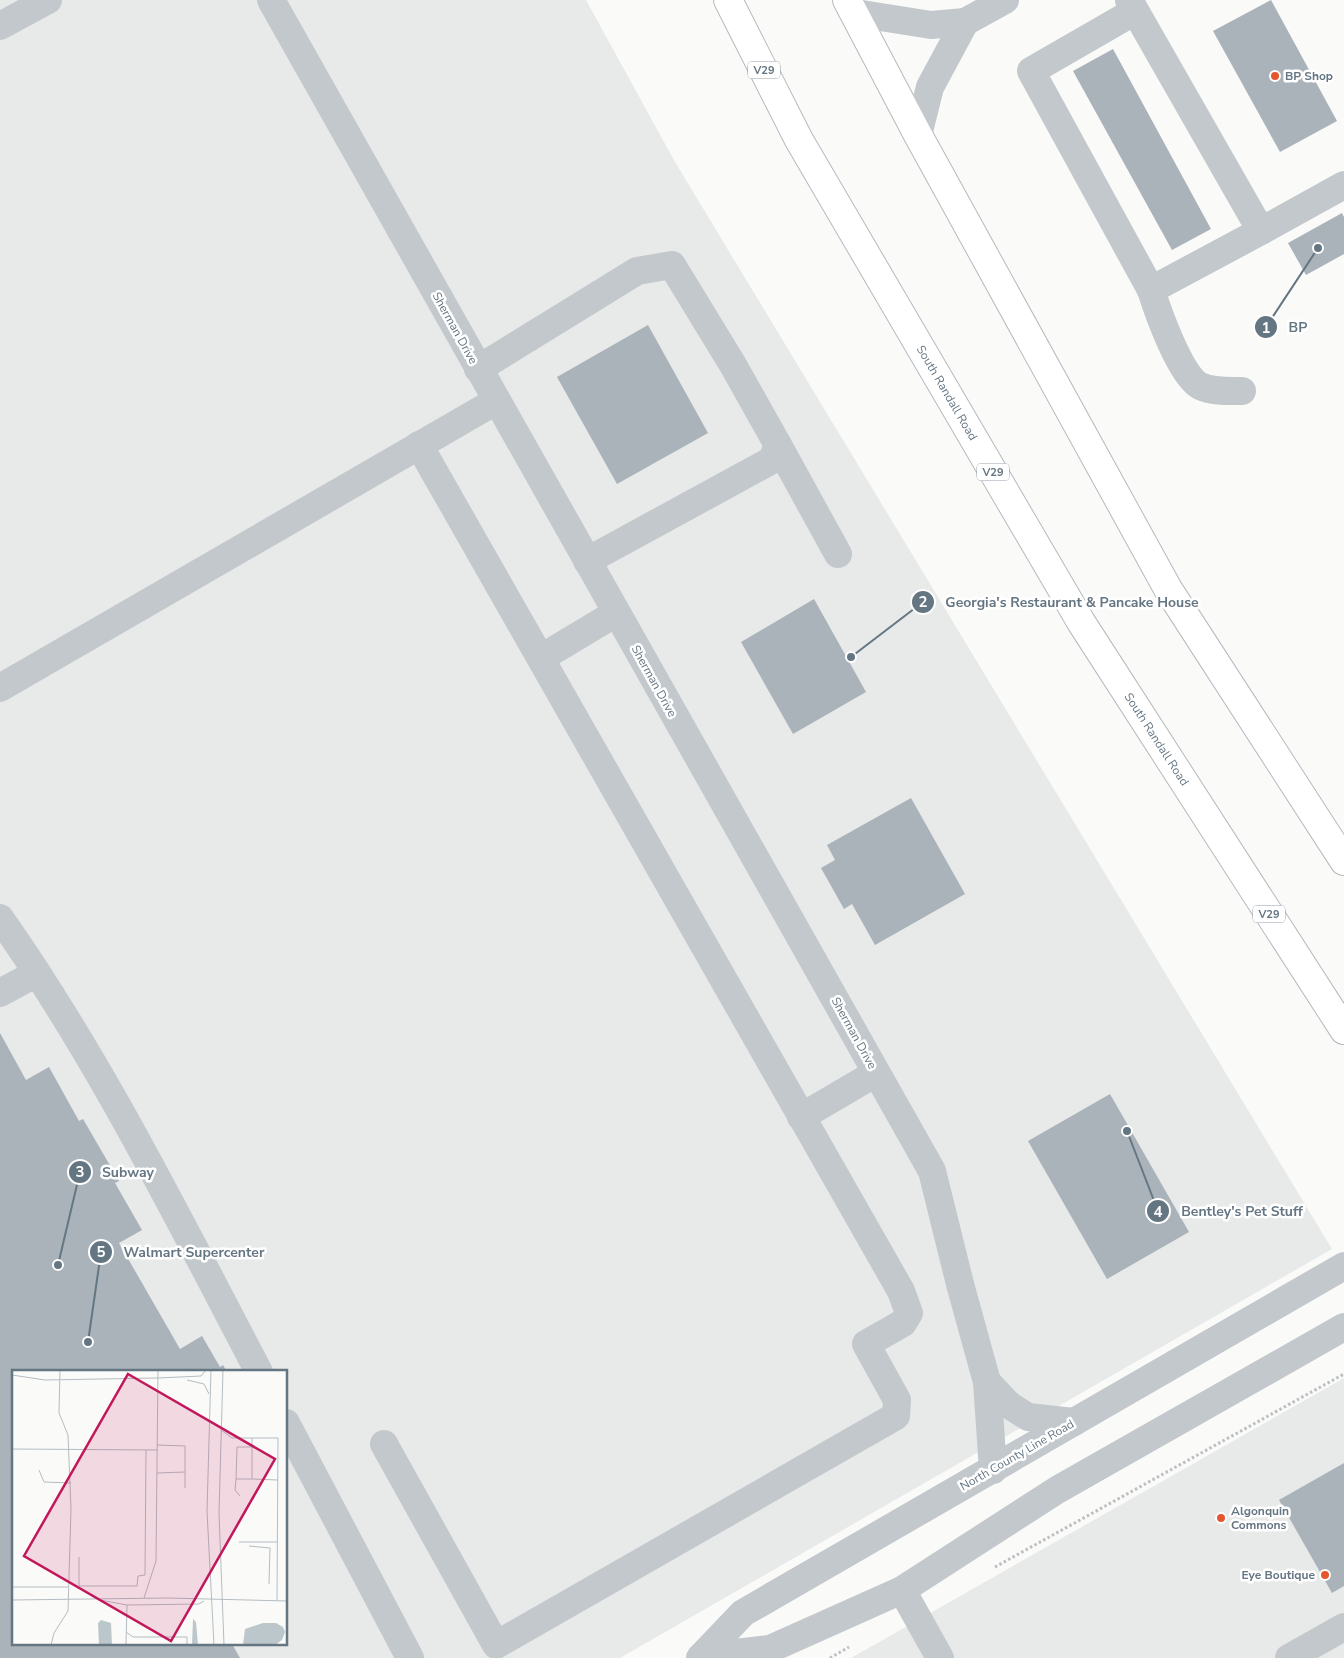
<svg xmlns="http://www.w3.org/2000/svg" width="1344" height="1658" font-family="'Nunito Sans',sans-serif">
	<rect width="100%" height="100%" fill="#fafaf8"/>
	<!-- built -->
	<g fill="#e8e9e9" fill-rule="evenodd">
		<path d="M0 0H586L675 162 1332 1249 620 1658H0ZM14 1372H286V1644H14Z"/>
		<polygon points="1344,1378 1344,1658 851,1658"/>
	</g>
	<!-- building -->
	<g fill="#aab3b9">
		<polygon points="1271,0 1337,121 1280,152 1213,31"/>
		<polygon points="1113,49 1211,229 1172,250 1073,71"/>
		<polygon points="1342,213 1344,217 1344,254 1306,275 1288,243"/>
		<polygon points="648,325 708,433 617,484 557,377"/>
		<polygon points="814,599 866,692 793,734 741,642"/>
		<polygon points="911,798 965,894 875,945 852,904 844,909 821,868 835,860 827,845"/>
		<polygon points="0,1033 26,1080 49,1067 79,1121 83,1119 119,1181 115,1183 142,1230 119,1243 180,1349 202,1336 220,1367 223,1365 227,1372 14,1372 14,1644 232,1644 240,1658 0,1658"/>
		<polygon points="1110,1094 1189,1232 1107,1279 1028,1141"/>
		<polygon points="1344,1463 1344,1586 1332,1593 1279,1500"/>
	</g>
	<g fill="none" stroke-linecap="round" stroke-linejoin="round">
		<defs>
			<g id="major">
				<path id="s1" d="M728 0 799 140 1081 622 1344 1030"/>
				<polyline points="847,0 918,135 1168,589 1344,861"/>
			</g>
		</defs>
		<!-- major casing -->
		<use href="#major" stroke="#b5babe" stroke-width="30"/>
		<!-- path -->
		<g stroke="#bbbfc2" stroke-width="3" stroke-dasharray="2.5 2.5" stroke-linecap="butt">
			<polyline points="995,1567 1344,1374"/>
			<polyline points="830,1658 849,1647"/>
		</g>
		<!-- minor -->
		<g stroke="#c3c8cc" stroke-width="28">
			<polyline points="271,0 932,1171 960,1284 987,1382 993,1470"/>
			<polyline points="1129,0 1261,231 1344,185"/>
			<polyline points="1135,11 1031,71 1151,290 1261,231"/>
			<polyline points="855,13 931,25 965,22 1005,0"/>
			<polyline points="0,26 48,0"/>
			<polyline points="918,135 930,87 965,22"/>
			<path d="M1151 290C1158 312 1180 375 1200 386 1213 392 1229 391 1242 391"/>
			<polyline points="478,369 637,271 672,265 733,365 778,445 772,460 587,561"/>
			<polyline points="778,445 838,554"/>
			<polyline points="541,658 616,613"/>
			<polyline points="0,688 496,401"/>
			<path d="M0 918C100 1060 178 1218 259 1372"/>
			<polyline points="0,993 37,973"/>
			<polyline points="801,1117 876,1073"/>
			<polyline points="987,1382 1009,1405 1028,1417 1074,1422"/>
			<polyline points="286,1423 410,1658"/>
			<polyline points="384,1444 496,1645 896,1416 897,1400 866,1344 903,1323 909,1313 901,1291 419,445"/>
			<polyline points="902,1590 940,1658"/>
			<polyline points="701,1657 770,1649 902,1590 1057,1490 1344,1327"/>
			<polyline points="700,1658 743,1613 1344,1266"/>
			<polyline points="1289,1658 1344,1627"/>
		</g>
		<!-- major -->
		<use href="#major" stroke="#fff" stroke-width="28"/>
	</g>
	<!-- markers -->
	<g fill="#e4572e" stroke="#fff" stroke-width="2">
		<circle cx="1275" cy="76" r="5"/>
		<circle cx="1221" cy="1518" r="5"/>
		<circle cx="1325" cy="1575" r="5"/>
	</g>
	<g text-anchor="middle" stroke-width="5" stroke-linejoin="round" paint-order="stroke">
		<!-- shield labels -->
		<g fill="#fff" stroke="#939fa8" stroke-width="1">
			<rect x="748" y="61.5" width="32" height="17" rx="4"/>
			<rect x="977" y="463.5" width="32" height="17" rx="4"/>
			<rect x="1253" y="905.5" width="32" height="17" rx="4"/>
		</g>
		<g font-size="11" font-weight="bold" fill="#657683">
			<text x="764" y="74">V29</text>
			<text x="993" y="476">V29</text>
			<text x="1269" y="918">V29</text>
		</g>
		<!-- poi labels -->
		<g font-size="12" font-weight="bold" fill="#657683" stroke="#fff" text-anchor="start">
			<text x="1285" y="80">BP Shop</text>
			<text x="1231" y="1515">Algonquin<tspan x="1231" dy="14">Commons</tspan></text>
			<text x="1315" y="1579" text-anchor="end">Eye Boutique</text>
		</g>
		<!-- street labels -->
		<g font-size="12" fill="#657683" stroke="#fff">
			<text transform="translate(455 328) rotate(61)" y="4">Sherman Drive</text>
			<text dy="4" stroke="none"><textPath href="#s1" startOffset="450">South Randall Road</textPath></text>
			<text transform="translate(654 681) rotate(61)" y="4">Sherman Drive</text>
			<text dy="4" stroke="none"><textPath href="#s1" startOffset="855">South Randall Road</textPath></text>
			<text transform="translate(854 1033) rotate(61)" y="4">Sherman Drive</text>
			<text transform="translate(1017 1455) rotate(-30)" y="4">North County Line Road</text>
		</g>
	</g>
	<!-- overview -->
	<g transform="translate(12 1370)">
		<rect width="275" height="275" fill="#fafaf8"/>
		<path d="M181 249 184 252 186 275H180ZM89 250 99 253 100 275H87L86 253ZM251 253H264L271 257 273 262 270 270 263 275H231L233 259Z" fill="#bbc7cb"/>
		<path fill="none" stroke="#b5bdc2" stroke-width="1" d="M199 0 195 141 202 275M211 0 207 143 212 275M0 5 33 10 146 8 189 6 194 0M175 10 192 14 197 24M209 60 220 68H266L265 231M240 68V109L266 110M0 79 145 80M27 100 32 112 59 113M145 103 173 102V76L145 75M224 109 223 120 228 126M240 109H224L225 77H240M173 118V102M227 172H265M237 176 258 178 257 214M67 187V216H125L126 206 133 205 134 80M0 217H56M132 228 144 191 146 0M0 230 156 228 275 231M88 230 115 235 187 234 192 231M114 262 121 267H175V275M39 275 42 263 56 241 59 139 56 65 47 43 48 0M114 275 115 235"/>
		<path fill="#c2185b" fill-opacity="0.15" stroke="#c2185b" stroke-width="2.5" d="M116 4 263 89 159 271 12 186Z"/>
		<rect width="275" height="275" fill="none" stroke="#657683" stroke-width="2.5"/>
	</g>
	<!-- callouts -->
	<path fill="none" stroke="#657683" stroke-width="2" d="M1318 248L1266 327M851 657L923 602M58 1265L80 1172M1127 1131L1158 1211M88 1342L101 1252"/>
	<g fill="#657683" stroke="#fff" stroke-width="2">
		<circle cx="1318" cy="248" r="5"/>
		<circle cx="851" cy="657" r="5"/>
		<circle cx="58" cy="1265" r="5"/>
		<circle cx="1127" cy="1131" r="5"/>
		<circle cx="88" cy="1342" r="5"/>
		<circle cx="1266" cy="327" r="12"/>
		<circle cx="923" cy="602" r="12"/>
		<circle cx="80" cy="1172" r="12"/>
		<circle cx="1158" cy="1211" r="12"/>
		<circle cx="101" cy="1252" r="12"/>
	</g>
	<g font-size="15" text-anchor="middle" font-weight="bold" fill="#fff">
		<text x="1266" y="333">1</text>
		<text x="923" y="607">2</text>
		<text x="80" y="1177">3</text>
		<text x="1158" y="1217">4</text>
		<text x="101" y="1257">5</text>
	</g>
	<g font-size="14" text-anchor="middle" font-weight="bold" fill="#657683" stroke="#fff" stroke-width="5" stroke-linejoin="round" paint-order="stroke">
		<text x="1298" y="332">BP</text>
		<text x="1072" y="607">Georgia's Restaurant &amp; Pancake House</text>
		<text x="128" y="1177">Subway</text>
		<text x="1242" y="1216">Bentley's Pet Stuff</text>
		<text x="194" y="1257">Walmart Supercenter</text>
	</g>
</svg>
